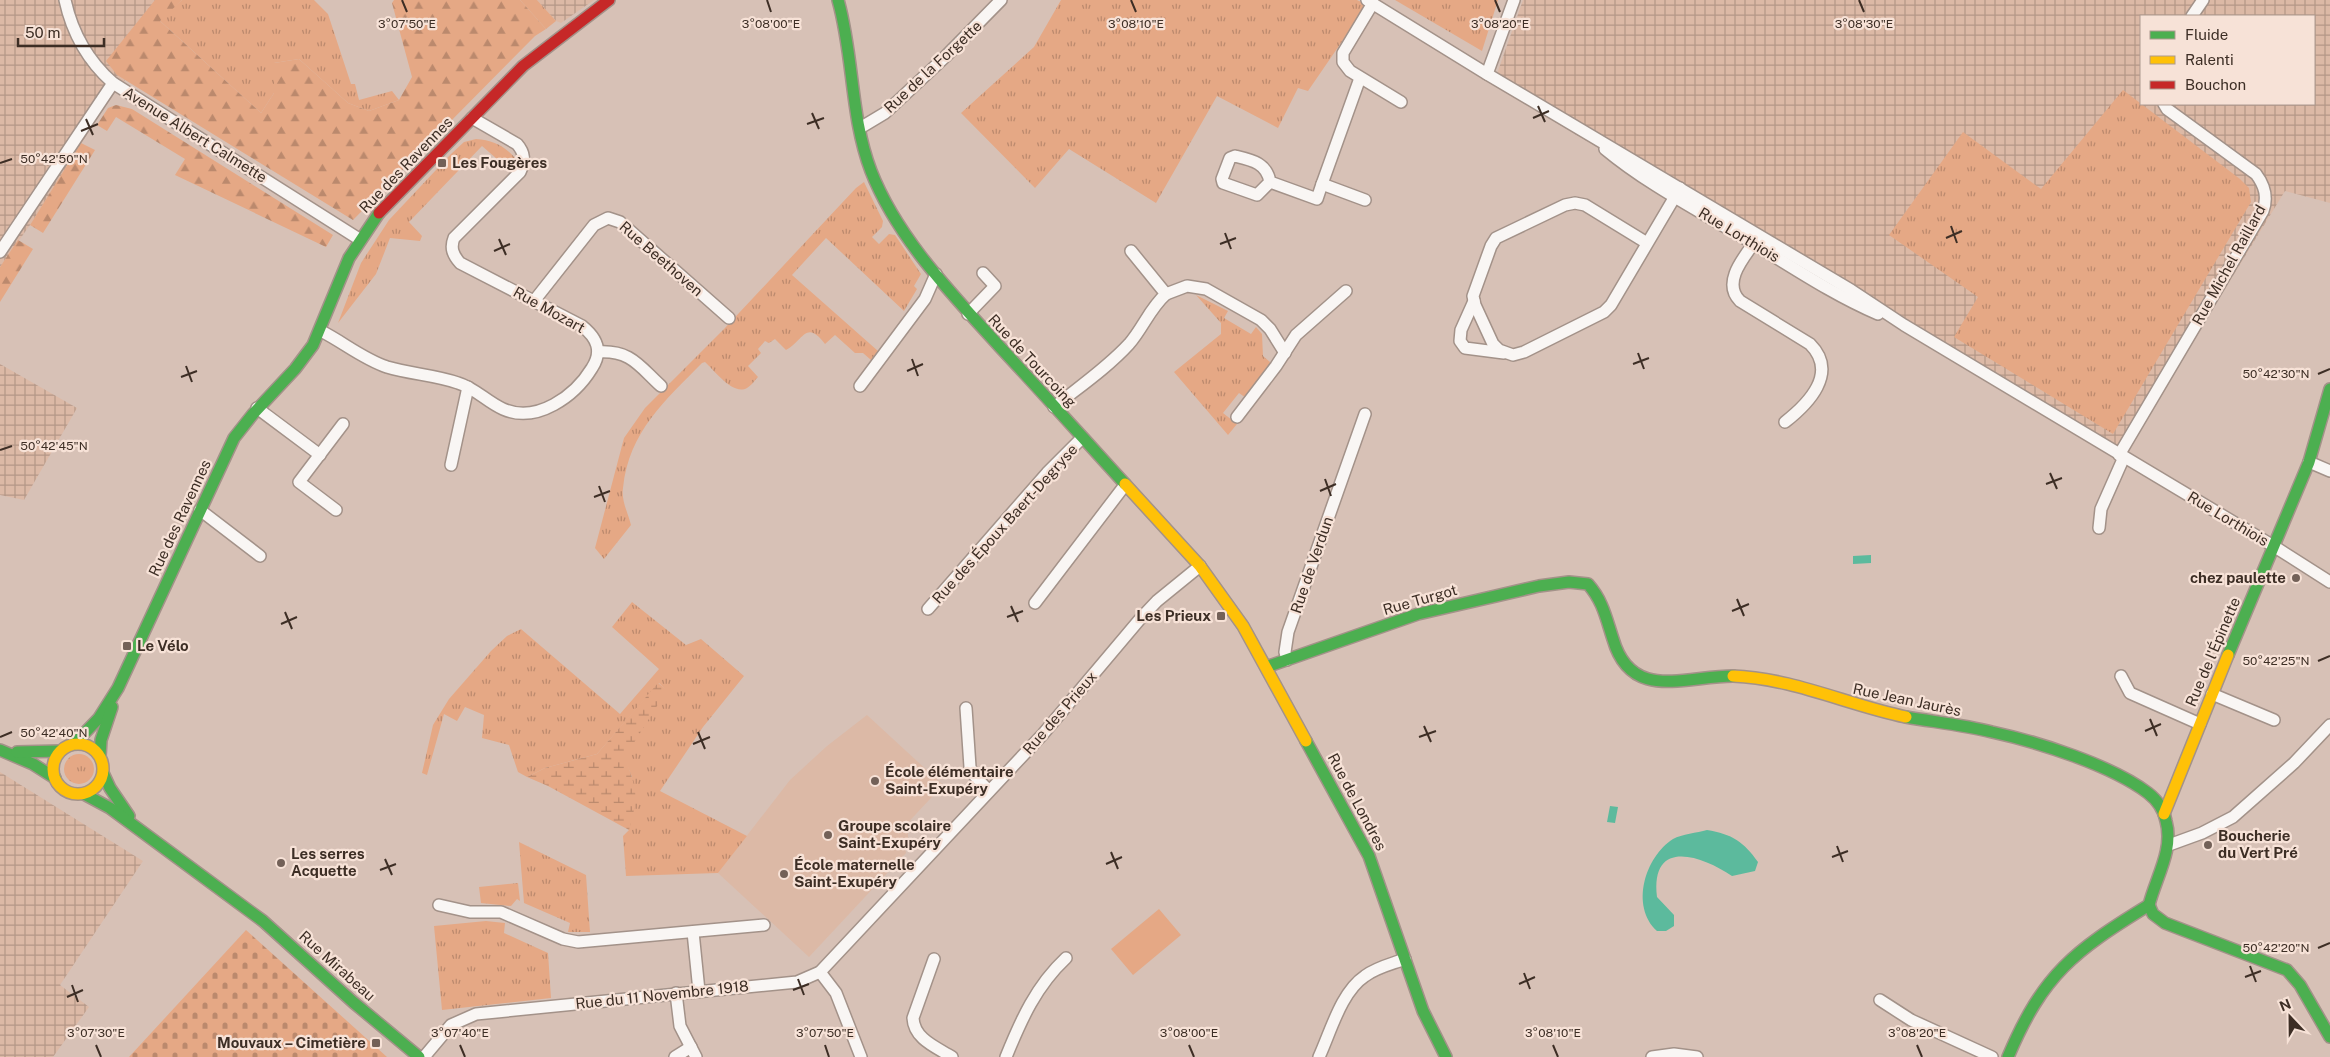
<svg xmlns="http://www.w3.org/2000/svg" width="2330" height="1057" font-family="'Public Sans',sans-serif">
	<defs>
		<pattern id="industrial-grid" width="8" height="8" patternUnits="userSpaceOnUse" patternTransform="scale(1.25)"><rect width="8" height="8" fill="#dcb9a6"/><path d="M0 4h8M4 0v8" fill="none" stroke="#b49787"/></pattern>
		<pattern id="grass-tufts" width="24" height="20" patternUnits="userSpaceOnUse" patternTransform="scale(1.25)"><rect width="24" height="20" fill="#e5a885"/><path d="M3 7l-1-3M5 7V3M7 7l1-3M15 17l-1-3M17 17v-4M19 17l1-3" fill="none" stroke="#bb896d"/></pattern>
		<pattern id="forest-firs" width="22" height="20" patternUnits="userSpaceOnUse" patternTransform="scale(1.25)"><rect width="22" height="20" fill="#e5a885"/><path d="M5 1l3.5 6h-7zM16 11l3.5 6h-7z" fill="#bb896d"/></pattern>
		<pattern id="wetland-marsh" width="20" height="14" patternUnits="userSpaceOnUse" patternTransform="scale(1.25)"><rect width="20" height="14" fill="#e5a885"/><path d="M1 5h8M5 5V1M11 12h8M15 12V8" fill="none" stroke="#bb896d"/></pattern>
		<pattern id="cemetery-stones" width="16" height="16" patternUnits="userSpaceOnUse" patternTransform="scale(1.25)"><rect width="16" height="16" fill="#e5a885"/><path d="M2 7V4a2 2 0 0 1 4 0v3zM10 15v-3a2 2 0 0 1 4 0v3z" fill="#bb896d"/></pattern>
	</defs>
	<rect width="100%" height="100%" fill="#d7c1b6"/>
	<!-- built -->
	<polygon fill="#dcb9a6" points="867,715 943,785 903,828 908,833 908,841 910,843 905,848 906,853 809,957 718,873 790,780 827,746"/>
	<!-- industrial -->
	<g fill="url(#industrial-grid)" fill-rule="evenodd">
		<polygon points="0,0 155,0 117,75 125,80 108,101 30,225 0,267"/>
		<polygon points="537,0 594,0 561,23 556,21"/>
		<path d="M1523 0H2330V203L2285 191 2120 460 1493 85ZM2141 16H2314V104H2141Z"/>
		<polygon points="0,364 77,408 24,500 0,495"/>
		<polygon points="0,772 143,861 60,985 89,1007 53,1057 0,1057"/>
	</g>
	<!-- grass -->
	<g fill="url(#grass-tufts)">
		<polygon points="182,0 314,0 328,14 351,84 355,84 359,100 392,91 399,100 369,111 348,103 299,59 274,63 274,93 261,113 159,20"/>
		<polygon points="520,0 537,0 556,21 546,29"/>
		<polygon points="1061,0 1357,0 1367,5 1308,91 1298,88 1278,128 1217,96 1156,203 1069,149 1035,188 961,113 1034,47"/>
		<polygon points="1395,0 1498,0 1482,51"/>
		<polygon points="2123,90 2240,179 2249,188 2251,202 2113,434 1954,337 1978,297 1889,235 1963,132 2041,189"/>
		<path d="M476 139C493 140 505 146 516 159L511 171 482 146 409 222 422 236 420 241 390 238 376 274 338 323 361 263 389 220 451 154 464 142Z"/>
		<path d="M864 182 883 221 882 227 872 237 879 244 889 234 895 235 921 274 914 286 917 289 904 311 826 238 792 275 878 351 871 360 863 353H855L835 335 825 344C806 319 804 340 786 350L775 339 769 343 765 341 758 349 761 353 748 366 758 377C755 380 751 386 747 388 733 396 714 370 705 362L702 363C665 401 629 431 623 488 621 500 628 513 631 525L604 559 595 548 624 438 645 408 724 329 856 188Z"/>
		<polygon points="1196,295 1228,311 1224,318 1251,334 1256,327 1262,334 1263,356 1270,362 1269,369 1246,398 1239,393 1223,413 1237,424 1228,435 1174,372 1221,334 1221,323"/>
		<polygon points="632,602 686,645 701,639 744,676 703,727 660,791 747,836 718,873 626,876 623,836 629,830 632,777 624,757 666,690 659,683 597,754 545,768 527,777 518,772 509,745 482,738 484,715 465,707 457,721 444,714 427,775 422,773 433,725 449,699 491,651 507,636 521,629 620,714 659,669 612,627"/>
		<circle cx="79" cy="769" r="15"/>
		<polygon points="519,842 586,875 590,932 568,932 570,923 524,903"/>
		<polygon points="518,883 520,901 517,899 511,906 481,903 479,887"/>
		<polygon points="486,921 505,923 504,933 548,953 551,998 442,1010 434,926"/>
	</g>
	<!-- forest -->
	<g fill="url(#forest-firs)">
		<polygon points="155,0 182,0 160,21 261,113 274,93 274,63 299,59 348,103 369,111 399,100 412,77 392,3 394,0 520,0 546,29 535,36 353,220 117,75 106,61"/>
		<polygon points="116,105 132,109 333,235 326,247 175,175 185,159 116,117 107,131 97,125 108,108"/>
		<polygon points="81,143 95,150 43,233 30,225"/>
		<polygon points="18,240 33,249 0,302 0,267"/>
	</g>
	<!-- wetland -->
	<path fill="url(#wetland-marsh)" d="M658 683 667 690 625 757C637 792 639 794 629 830L548 786 527 777 545 768 597 754Z"/>
	<!-- cemetery -->
	<polygon fill="url(#cemetery-stones)" points="246,930 387,1057 129,1057"/>
	<!-- pitch -->
	<polygon fill="#e5a885" points="1159,909 1181,935 1133,975 1111,949"/>
	<!-- water -->
	<g fill="#5cba9d">
		<polygon points="1871,555 1871,563 1853,564 1853,556"/>
		<polygon points="1610,806 1618,807 1615,823 1607,822"/>
		<path d="M1707 830C1732 834 1744 842 1758 862L1755 871 1732 876C1701 855 1650 838 1657 897L1674 915V926L1666 931H1657C1630 906 1645 857 1673 839 1682 834 1697 833 1707 830Z"/>
	</g>
	<g fill="none" stroke-linecap="round" stroke-linejoin="round">
		<defs>
			<g id="street">
				<path d="M65 0C72 32 88 61 113 83L359 239"/>
				<polyline points="1367,0 1487,74 1851,290 1904,325 2275,547 2330,582"/>
				<polyline points="1373,3 1343,53 1343,62 1350,71 1401,102"/>
				<polyline points="2192,16 2203,0"/>
				<polyline points="1487,74 1514,0"/>
				<polyline points="1360,78 1322,184 1365,200"/>
				<polyline points="860,128 885,113 945,57 1001,0"/>
				<path d="M1605 149C1646 183 1694 208 1739 235 1785 262 1829 293 1878 314"/>
				<path d="M1270 182 1257 195 1223 183 1222 179 1230 158 1235 156C1252 160 1267 163 1270 182L1317 199 1322 184"/>
				<path d="M1757 239C1745 256 1721 282 1740 301L1810 344C1839 373 1808 404 1785 422"/>
				<polyline points="1647,243 1585,205 1575,203 1565,205 1496,238 1491,246 1473,296 1475,305 1493,344 1499,350 1513,355 1524,352 1604,312 1611,305 1680,188"/>
				<polyline points="1131,251 1166,294 1187,286 1206,289 1261,320 1270,329 1285,353"/>
				<polyline points="0,252 113,83"/>
				<polyline points="534,301 594,225 608,218 620,222 729,318"/>
				<polyline points="1474,301 1461,330 1460,341 1465,348 1504,353"/>
				<polyline points="968,314 995,286 983,273"/>
				<path d="M321 331C343 342 363 359 387 367 410 374 435 375 458 383 475 388 487 402 503 409 537 424 575 396 592 368 603 351 597 338 582 326L460 263C453 255 450 248 454 238L520 172C525 161 525 153 517 144L472 118"/>
				<path d="M598 352C631 350 639 366 661 386"/>
				<polyline points="860,386 925,299 936,274"/>
				<path d="M1054 407C1079 387 1107 368 1129 344 1143 328 1150 308 1166 294"/>
				<polyline points="257,408 320,455"/>
				<polyline points="1237,417 1276,366 1296,335 1346,291"/>
				<path d="M2119 455 2263 211C2268 197 2265 186 2256 174L2167 109 2164 104"/>
				<polyline points="2309,462 2330,471"/>
				<polyline points="451,465 468,387"/>
				<polyline points="200,510 260,556"/>
				<polyline points="336,510 299,482 343,424"/>
				<polyline points="2099,528 2101,509 2124,457"/>
				<polyline points="1035,603 1125,485"/>
				<polyline points="928,609 1047,473 1082,438"/>
				<polyline points="1287,660 1285,652 1288,632 1365,414"/>
				<polyline points="2121,676 2130,693 2200,724"/>
				<polyline points="2212,694 2274,720"/>
				<polyline points="966,708 970,767 973,774 989,791"/>
				<polyline points="2169,845 2202,833 2233,817 2294,763 2330,725"/>
				<polyline points="439,905 470,912 501,912 563,939 578,942 764,925"/>
				<polyline points="693,932 699,991"/>
				<path d="M934 959 913 1018C914 1039 936 1047 952 1057"/>
				<polyline points="820,972 836,993 861,1057"/>
				<polyline points="676,993 680,1026 696,1057"/>
				<polyline points="1880,1000 1911,1020 1992,1057"/>
				<polyline points="424,1057 451,1025 476,1014 797,982 820,972 1043,734 1140,619 1157,601 1200,566"/>
				<polyline points="675,1057 691,1047"/>
				<path d="M1006 1057C1021 1020 1036 986 1066 958"/>
				<path d="M1319 1057C1331 1031 1341 992 1365 976 1377 967 1392 964 1405 959"/>
				<polyline points="1652,1057 1674,1054 1697,1057"/>
			</g>
			<g id="fast">
				<path d="M838 0C854 56 850 116 871 171 897 238 952 294 1000 347 1042 392 1083 438 1125 484"/>
				<polyline points="2228,655 2309,462 2330,389"/>
				<path d="M1266 667 1418 614 1539 586 1569 582 1588 584C1603 601 1606 618 1613 639 1631 702 1685 676 1733 676"/>
				<path d="M1906 717C1935 722 1964 725 1992 732 2038 742 2111 765 2148 793 2157 800 2164 810 2166 821 2174 850 2156 877 2149 905"/>
				<polyline points="1306,741 1369,856 1423,1011 1446,1057"/>
				<polyline points="74,744 99,718 118,688 234,438 253,414 295,369 313,345 349,258 379,213"/>
				<polyline points="0,750 33,764 55,778"/>
				<polyline points="17,752 60,751"/>
				<polyline points="100,756 101,740 112,707"/>
				<polyline points="103,773 110,788 129,816"/>
				<polyline points="84,794 110,808 263,921 353,1002 419,1057"/>
				<polyline points="2149,905 2153,914 2165,923 2287,970 2300,985 2330,1037"/>
				<path d="M2008 1057C2043 974 2074 951 2149 905"/>
			</g>
			<g id="slow">
				<polyline points="1125,484 1200,566 1243,626 1306,741"/>
				<path d="M1733 676C1792 678 1848 705 1906 717"/>
				<circle cx="78" cy="769" r="25"/>
				<polyline points="2164,814 2228,655"/>
			</g>
			<polyline id="jam" points="379,213 523,66 609,0"/>
		</defs>
		<!-- street casing -->
		<use href="#street" stroke="#a39289" stroke-width="14"/>
		<!-- fast casing -->
		<use href="#fast" stroke="#a39289" stroke-width="14"/>
		<!-- slow casing -->
		<use href="#slow" stroke="#a39289" stroke-width="14"/>
		<!-- jam casing -->
		<use href="#jam" stroke="#a39289" stroke-width="14"/>
		<!-- street -->
		<use href="#street" stroke="#f9f6f4" stroke-width="11"/>
		<!-- fast -->
		<use href="#fast" stroke="#4caf50" stroke-width="11"/>
		<!-- slow -->
		<use href="#slow" stroke="#ffc107" stroke-width="11"/>
		<!-- jam -->
		<use href="#jam" stroke="#c62828" stroke-width="11"/>
	</g>
	<!-- ticks -->
	<path fill="none" stroke="#3d2e25" stroke-width="2" d="M402 0 407 12M767 0 771 12M1131 0 1136 12M1495 0 1500 12M1859 0 1864 12M1538 106 1545 122M812 113 819 129M1533 118 1549 111M86 119 93 135M807 124 824 118M81 131 98 124M0 163 12 159M1951 226 1957 243M1225 233 1231 249M1946 238 1962 231M499 239 506 255M1220 244 1236 238M494 251 510 244M1638 353 1644 369M912 359 918 376M1633 364 1649 358M186 366 192 382M907 371 923 364M2318 374 2330 369M181 377 197 371M0 450 12 446M2050 473 2057 489M1325 479 1331 496M2046 484 2062 478M599 486 605 502M1320 491 1336 484M594 497 610 491M1737 599 1744 616M1011 606 1018 622M1732 611 1749 604M285 612 292 629M1007 617 1023 611M281 624 297 617M2318 661 2330 656M2150 719 2157 736M1424 726 1431 742M2145 731 2161 724M698 732 705 749M0 737 12 732M1419 737 1436 731M693 744 710 737M1837 846 1843 862M1111 852 1118 869M1832 857 1848 851M385 859 392 875M1106 864 1122 857M380 870 396 864M2318 948 2330 943M2250 966 2256 982M1524 973 1530 989M2245 977 2261 971M798 979 804 995M1519 984 1535 977M72 985 78 1002M793 990 809 984M67 997 83 990M96 1045 101 1057M460 1045 465 1057M825 1045 829 1057M1189 1045 1194 1057M1553 1045 1558 1057M1917 1045 1922 1057"/>
	<!-- markers -->
	<g fill="#736158" stroke="#f7e2d7" stroke-width="2">
		<rect x="437" y="158" width="10" height="10" rx="2.5"/>
		<circle cx="2296" cy="578" r="5"/>
		<rect x="1216" y="611" width="10" height="10" rx="2.5"/>
		<rect x="122" y="641" width="10" height="10" rx="2.5"/>
		<circle cx="875" cy="781" r="5"/>
		<circle cx="828" cy="835" r="5"/>
		<circle cx="2208" cy="845" r="5"/>
		<circle cx="281" cy="863" r="5"/>
		<circle cx="784" cy="874" r="5"/>
		<rect x="371" y="1038" width="10" height="10" rx="2.5"/>
	</g>
	<g text-anchor="middle" stroke-width="4.5" stroke-linejoin="round" paint-order="stroke">
		<!-- street labels -->
		<g font-size="15" fill="#3d2e25" stroke="#f7e2d7">
			<text transform="translate(933 67) rotate(-43)" y="5">Rue de la Forgette</text>
			<text transform="translate(195 135) rotate(32)" y="5">Avenue Albert Calmette</text>
			<text transform="translate(406 165) rotate(-46)" y="5">Rue des Ravennes</text>
			<text transform="translate(1739 235) rotate(31)" y="5">Rue Lorthiois</text>
			<text transform="translate(661 259) rotate(41)" y="5">Rue Beethoven</text>
			<text transform="translate(2229 265) rotate(-61)" y="5">Rue Michel Raillard</text>
			<text transform="translate(549 310) rotate(29)" y="5">Rue Mozart</text>
			<text transform="translate(1032 361) rotate(47)" y="5">Rue de Tourcoing</text>
			<text transform="translate(180 518) rotate(-65)" y="5">Rue des Ravennes</text>
			<text transform="translate(2228 519) rotate(31)" y="5">Rue Lorthiois</text>
			<text transform="translate(1005 524) rotate(-48)" y="5">Rue des Époux Baert-Degryse</text>
			<text transform="translate(1312 565) rotate(-71)" y="5">Rue de Verdun</text>
			<text transform="translate(1420 600) rotate(-16)" y="5">Rue Turgot</text>
			<text transform="translate(2213 652) rotate(-67)" y="5">Rue de l'Épinette</text>
			<text transform="translate(1907 700) rotate(12)" y="5">Rue Jean Jaurès</text>
			<text transform="translate(1060 713) rotate(-49)" y="5">Rue des Prieux</text>
			<text transform="translate(1357 802) rotate(62)" y="5">Rue de Londres</text>
			<text transform="translate(337 966) rotate(42)" y="5">Rue Mirabeau</text>
			<text transform="translate(662 995) rotate(-6)" y="5">Rue du 11 Novembre 1918</text>
		</g>
		<!-- poi labels -->
		<g font-size="15" font-weight="bold" fill="#3d2e25" stroke="#f7e2d7" text-anchor="start">
			<text x="452" y="168">Les Fougères</text>
			<text x="2286" y="583" text-anchor="end">chez paulette</text>
			<text x="1211" y="621" text-anchor="end">Les Prieux</text>
			<text x="137" y="651">Le Vélo</text>
			<text x="885" y="777">École élémentaire<tspan x="885" dy="17">Saint-Exupéry</tspan></text>
			<text x="838" y="831">Groupe scolaire<tspan x="838" dy="17">Saint-Exupéry</tspan></text>
			<text x="2218" y="841">Boucherie<tspan x="2218" dy="17">du Vert Pré</tspan></text>
			<text x="291" y="859">Les serres<tspan x="291" dy="17">Acquette</tspan></text>
			<text x="794" y="870">École maternelle<tspan x="794" dy="17">Saint-Exupéry</tspan></text>
			<text x="366" y="1048" text-anchor="end">Mouvaux – Cimetière</text>
		</g>
	</g>
	<g font-size="12" text-anchor="middle" fill="#3d2e25" stroke="#f7e2d7" stroke-width="4.5" stroke-linejoin="round" paint-order="stroke">
		<text x="407" y="28">3°07'50"E</text>
		<text x="771" y="28">3°08'00"E</text>
		<text x="1864" y="28">3°08'30"E</text>
		<text x="1136" y="28">3°08'10"E</text>
		<text x="1500" y="28">3°08'20"E</text>
		<text x="54" y="163">50°42'50"N</text>
		<text x="2276" y="378">50°42'30"N</text>
		<text x="54" y="450">50°42'45"N</text>
		<text x="2276" y="665">50°42'25"N</text>
		<text x="54" y="737">50°42'40"N</text>
		<text x="2276" y="952">50°42'20"N</text>
		<text x="96" y="1037">3°07'30"E</text>
		<text x="460" y="1037">3°07'40"E</text>
		<text x="825" y="1037">3°07'50"E</text>
		<text x="1189" y="1037">3°08'00"E</text>
		<text x="1553" y="1037">3°08'10"E</text>
		<text x="1917" y="1037">3°08'20"E</text>
	</g>
	<!-- legend -->
	<rect x="2140" y="15" width="175" height="90" fill="#f7e2d7" stroke="#ad9a90"/>
	<rect x="2150" y="31" width="25" height="8" fill="#4caf50" stroke="#ad9a90"/>
	<text x="2185" y="40" font-size="15" fill="#3d2e25">Fluide</text>
	<rect x="2150" y="56" width="25" height="8" fill="#ffc107" stroke="#ad9a90"/>
	<text x="2185" y="65" font-size="15" fill="#3d2e25">Ralenti</text>
	<rect x="2150" y="81" width="25" height="8" fill="#c62828" stroke="#ad9a90"/>
	<text x="2185" y="90" font-size="15" fill="#3d2e25">Bouchon</text>
	<!-- north arrow -->
	<g transform="translate(2290 1017) rotate(338)" stroke="#f7e2d7" stroke-width="4" paint-order="stroke">
	<path d="M0-4L9 19L0 12L-9 19Z" fill="#3d2e25"/>
	<text y="-8" font-size="14" font-weight="bold" text-anchor="middle" fill="#3d2e25">N</text>
	</g>
	<!-- scale -->
	<path d="M18 38v8h86v-8" fill="none" stroke="#3d2e25" stroke-width="2.5"/>
	<text x="25" y="38" font-size="15" fill="#3d2e25" stroke="#f7e2d7" stroke-width="4" paint-order="stroke">50 m</text>
</svg>
